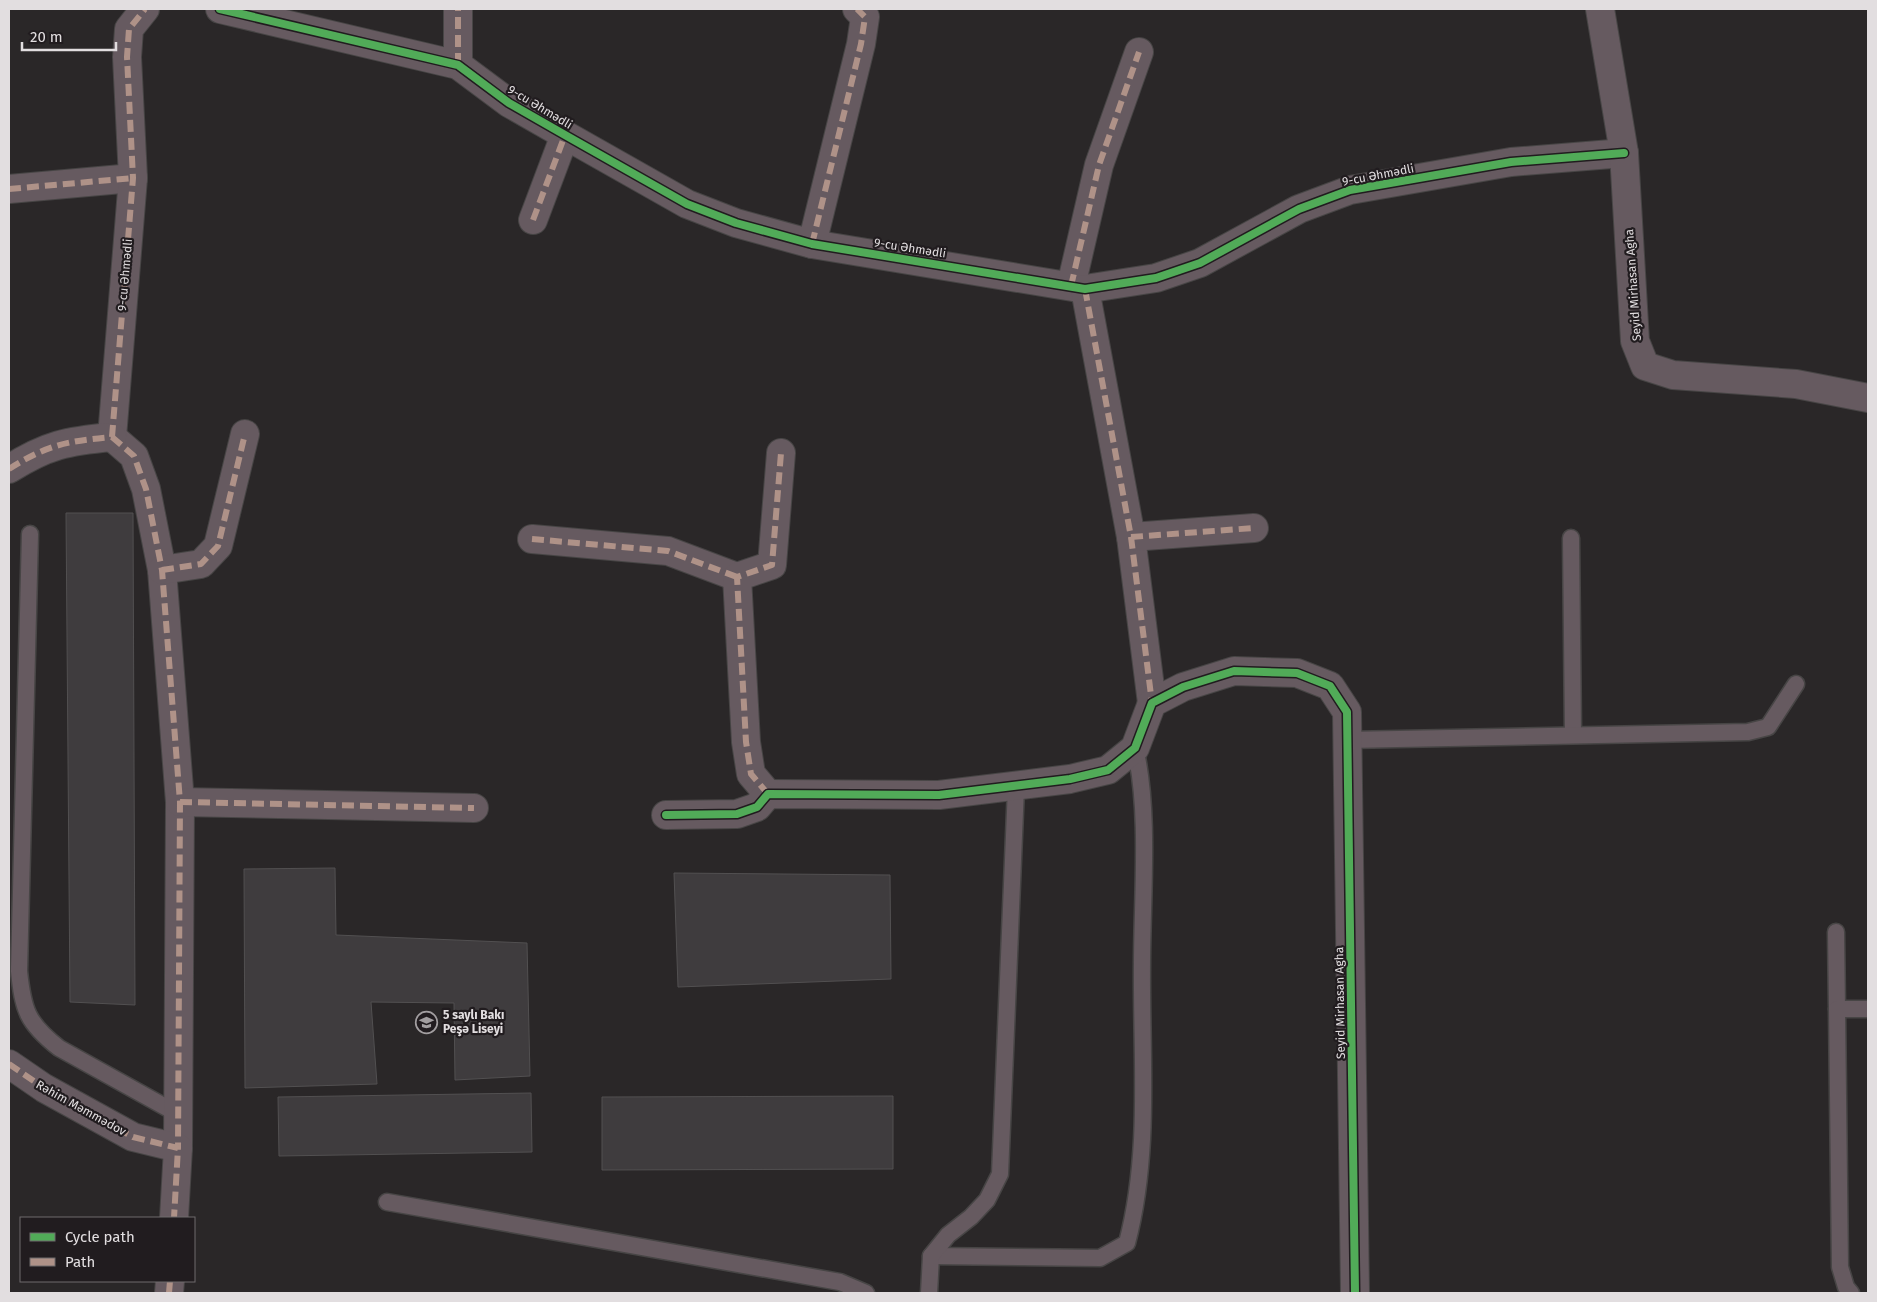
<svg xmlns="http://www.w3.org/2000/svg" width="1877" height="1302" font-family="'Fira Sans',sans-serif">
	<rect width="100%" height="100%" fill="#2a2728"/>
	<!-- building -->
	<g fill="#3f3c3e" stroke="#525051">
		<polygon points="66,513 133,513 135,1005 70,1002"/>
		<polygon points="335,868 336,935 527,943 530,1076 455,1080 454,1003 371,1002 377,1084 245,1088 244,869"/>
		<polygon points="674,873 890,875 891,979 678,987"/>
		<polygon points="531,1093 532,1152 279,1156 278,1097"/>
		<polygon points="893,1096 893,1169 602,1170 602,1097"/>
	</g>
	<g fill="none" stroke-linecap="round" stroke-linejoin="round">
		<defs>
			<g id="lane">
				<path d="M30 534 19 971C23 1010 27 1023 59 1048L178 1114"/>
				<polyline points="1571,538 1573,735"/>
				<polyline points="1347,740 1748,732 1768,727 1796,684"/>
				<polyline points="1836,932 1837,1009"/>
				<polyline points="387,1202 840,1282 866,1293"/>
				<path d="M931 1256 1100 1258 1127 1243C1151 1152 1141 1057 1142 964 1142 898 1150 811 1135 748"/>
				<polyline points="929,1293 931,1256 948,1235 971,1217 987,1200 1000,1174 1016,787"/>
				<polyline points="1851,1293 1846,1287 1840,1267 1837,1009 1868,1009"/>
			</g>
			<g id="street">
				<polyline points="220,9 458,65 509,103 565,135 687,204 736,223 812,244 1085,289 1156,278 1200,263 1299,209 1350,190 1511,162 1624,153"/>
				<polyline points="1600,9 1624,153 1635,341 1645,366 1673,375 1796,384 1868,398"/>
				<polyline points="458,65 458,9"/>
				<polyline points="9,189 133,178"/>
				<polyline points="533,220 565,135"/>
				<polyline points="812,244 861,44 865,17 857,9"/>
				<polyline points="1071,286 1099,165 1139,52"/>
				<polyline points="1085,289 1131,537 1152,703"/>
				<polyline points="112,437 134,456 146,489 162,570 180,802 178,1148"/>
				<polyline points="112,437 133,178 127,57 129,29 145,9"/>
				<path d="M9 469C47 445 67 441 112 437"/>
				<polyline points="1131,537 1254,528"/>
				<polyline points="532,539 668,551 737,577"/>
				<polyline points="162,570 201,564 218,546 245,434"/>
				<polyline points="768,794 751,774 746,742 737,577 772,565 781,453"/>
				<polyline points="180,802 474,808"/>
				<polyline points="666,815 737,814 757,807 768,794 939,795 1070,779 1108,770 1135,748 1152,703 1183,687 1234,671 1297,673 1330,686 1347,712 1355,1293"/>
				<polyline points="9,1064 44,1088 133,1137 178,1148 174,1218"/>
				<polyline points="169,1293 170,1281"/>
			</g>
		</defs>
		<!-- lane casing -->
		<use href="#lane" stroke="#474545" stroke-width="19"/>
		<!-- street casing -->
		<use href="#street" stroke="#474545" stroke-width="30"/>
		<!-- lane -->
		<use href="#lane" stroke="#665a60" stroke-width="16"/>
		<!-- street -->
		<use href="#street" stroke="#665a60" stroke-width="28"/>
		<!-- quiet -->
		<g stroke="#af9288" stroke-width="6" stroke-dasharray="12 6" stroke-linecap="butt">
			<polyline points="458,65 458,9"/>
			<polyline points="9,189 133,178"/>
			<polyline points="533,220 565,135"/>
			<polyline points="812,244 861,44 865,17 857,9"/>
			<polyline points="1071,286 1099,165 1139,52"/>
			<polyline points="1085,289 1131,537 1152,703"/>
			<polyline points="112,437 134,456 146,489 162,570 180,802 178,1148"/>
			<polyline points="112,437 133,178 127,57 129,29 145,9"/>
			<path d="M9 469C47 445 67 441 112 437"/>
			<polyline points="1131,537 1254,528"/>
			<polyline points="532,539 668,551 737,577"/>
			<polyline points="162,570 201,564 218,546 245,434"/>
			<polyline points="768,794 751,774 746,742 737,577 772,565 781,453"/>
			<polyline points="180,802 474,808"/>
			<polyline points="9,1064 44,1088 133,1137 178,1148 174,1218"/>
			<polyline points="169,1293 170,1281"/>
		</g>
		<defs>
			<g id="cycleway">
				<polyline points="220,9 458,65 509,103 565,135 687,204 736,223 812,244 1085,289 1156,278 1200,263 1299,209 1350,190 1511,162 1624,153"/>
				<polyline points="666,815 737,814 757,807 768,794 939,795 1070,779 1108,770 1135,748 1152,703 1183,687 1234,671 1297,673 1330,686 1347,712 1355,1293"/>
			</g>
		</defs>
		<!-- cycleway casing -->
		<use href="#cycleway" stroke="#211c1f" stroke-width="11"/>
		<!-- cycleway -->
		<use href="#cycleway" stroke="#51ab58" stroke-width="8"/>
	</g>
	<!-- icons -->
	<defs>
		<symbol id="university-ring" viewBox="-11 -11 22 22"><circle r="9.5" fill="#211c1f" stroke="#a29ea0" stroke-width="1.5"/><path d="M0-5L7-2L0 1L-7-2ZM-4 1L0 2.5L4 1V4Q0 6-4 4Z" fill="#a29ea0"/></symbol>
	</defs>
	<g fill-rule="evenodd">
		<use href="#university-ring" x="414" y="1010" width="25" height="25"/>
	</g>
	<g text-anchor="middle" stroke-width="4.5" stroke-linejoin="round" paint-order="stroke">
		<!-- street labels -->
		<g font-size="12" fill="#e2dee0" stroke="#211c1f">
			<text transform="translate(540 107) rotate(31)" y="4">9-cu Əhmədli</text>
			<text transform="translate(1378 175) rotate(-11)" y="4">9-cu Əhmədli</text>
			<text transform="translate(910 248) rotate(9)" y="4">9-cu Əhmədli</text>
			<text transform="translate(125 275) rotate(-85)" y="4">9-cu Əhmədli</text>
			<text transform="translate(1633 285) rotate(-94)" y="4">Seyid Mirhasan Agha</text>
			<text transform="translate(1340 1003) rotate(-91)" y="4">Seyid Mirhasan Agha</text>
			<text transform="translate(81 1108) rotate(29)" y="4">Rəhim Məmmədov</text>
		</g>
		<!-- poi labels -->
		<g font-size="12" font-weight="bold" fill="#e2dee0" stroke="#211c1f" text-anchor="start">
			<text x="443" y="1019">5 saylı Bakı<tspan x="443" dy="14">Peşə Liseyi</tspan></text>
		</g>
	</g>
	<!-- border -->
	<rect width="1877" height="1302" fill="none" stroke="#e2dee0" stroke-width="20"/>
	<!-- legend -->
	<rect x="20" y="1217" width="175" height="65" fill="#211c1f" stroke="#6e6a6c"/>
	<rect x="30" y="1233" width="25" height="8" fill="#51ab58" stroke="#6e6a6c"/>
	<text x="65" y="1242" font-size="15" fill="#e2dee0">Cycle path</text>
	<rect x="30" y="1258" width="25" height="8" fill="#af9288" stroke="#6e6a6c"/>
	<text x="65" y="1267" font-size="15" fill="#e2dee0">Path</text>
	<!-- scale -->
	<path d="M22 42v8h94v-8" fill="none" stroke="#e2dee0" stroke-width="2.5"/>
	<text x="30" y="42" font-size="15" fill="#e2dee0" stroke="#211c1f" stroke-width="4" paint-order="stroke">20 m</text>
</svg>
